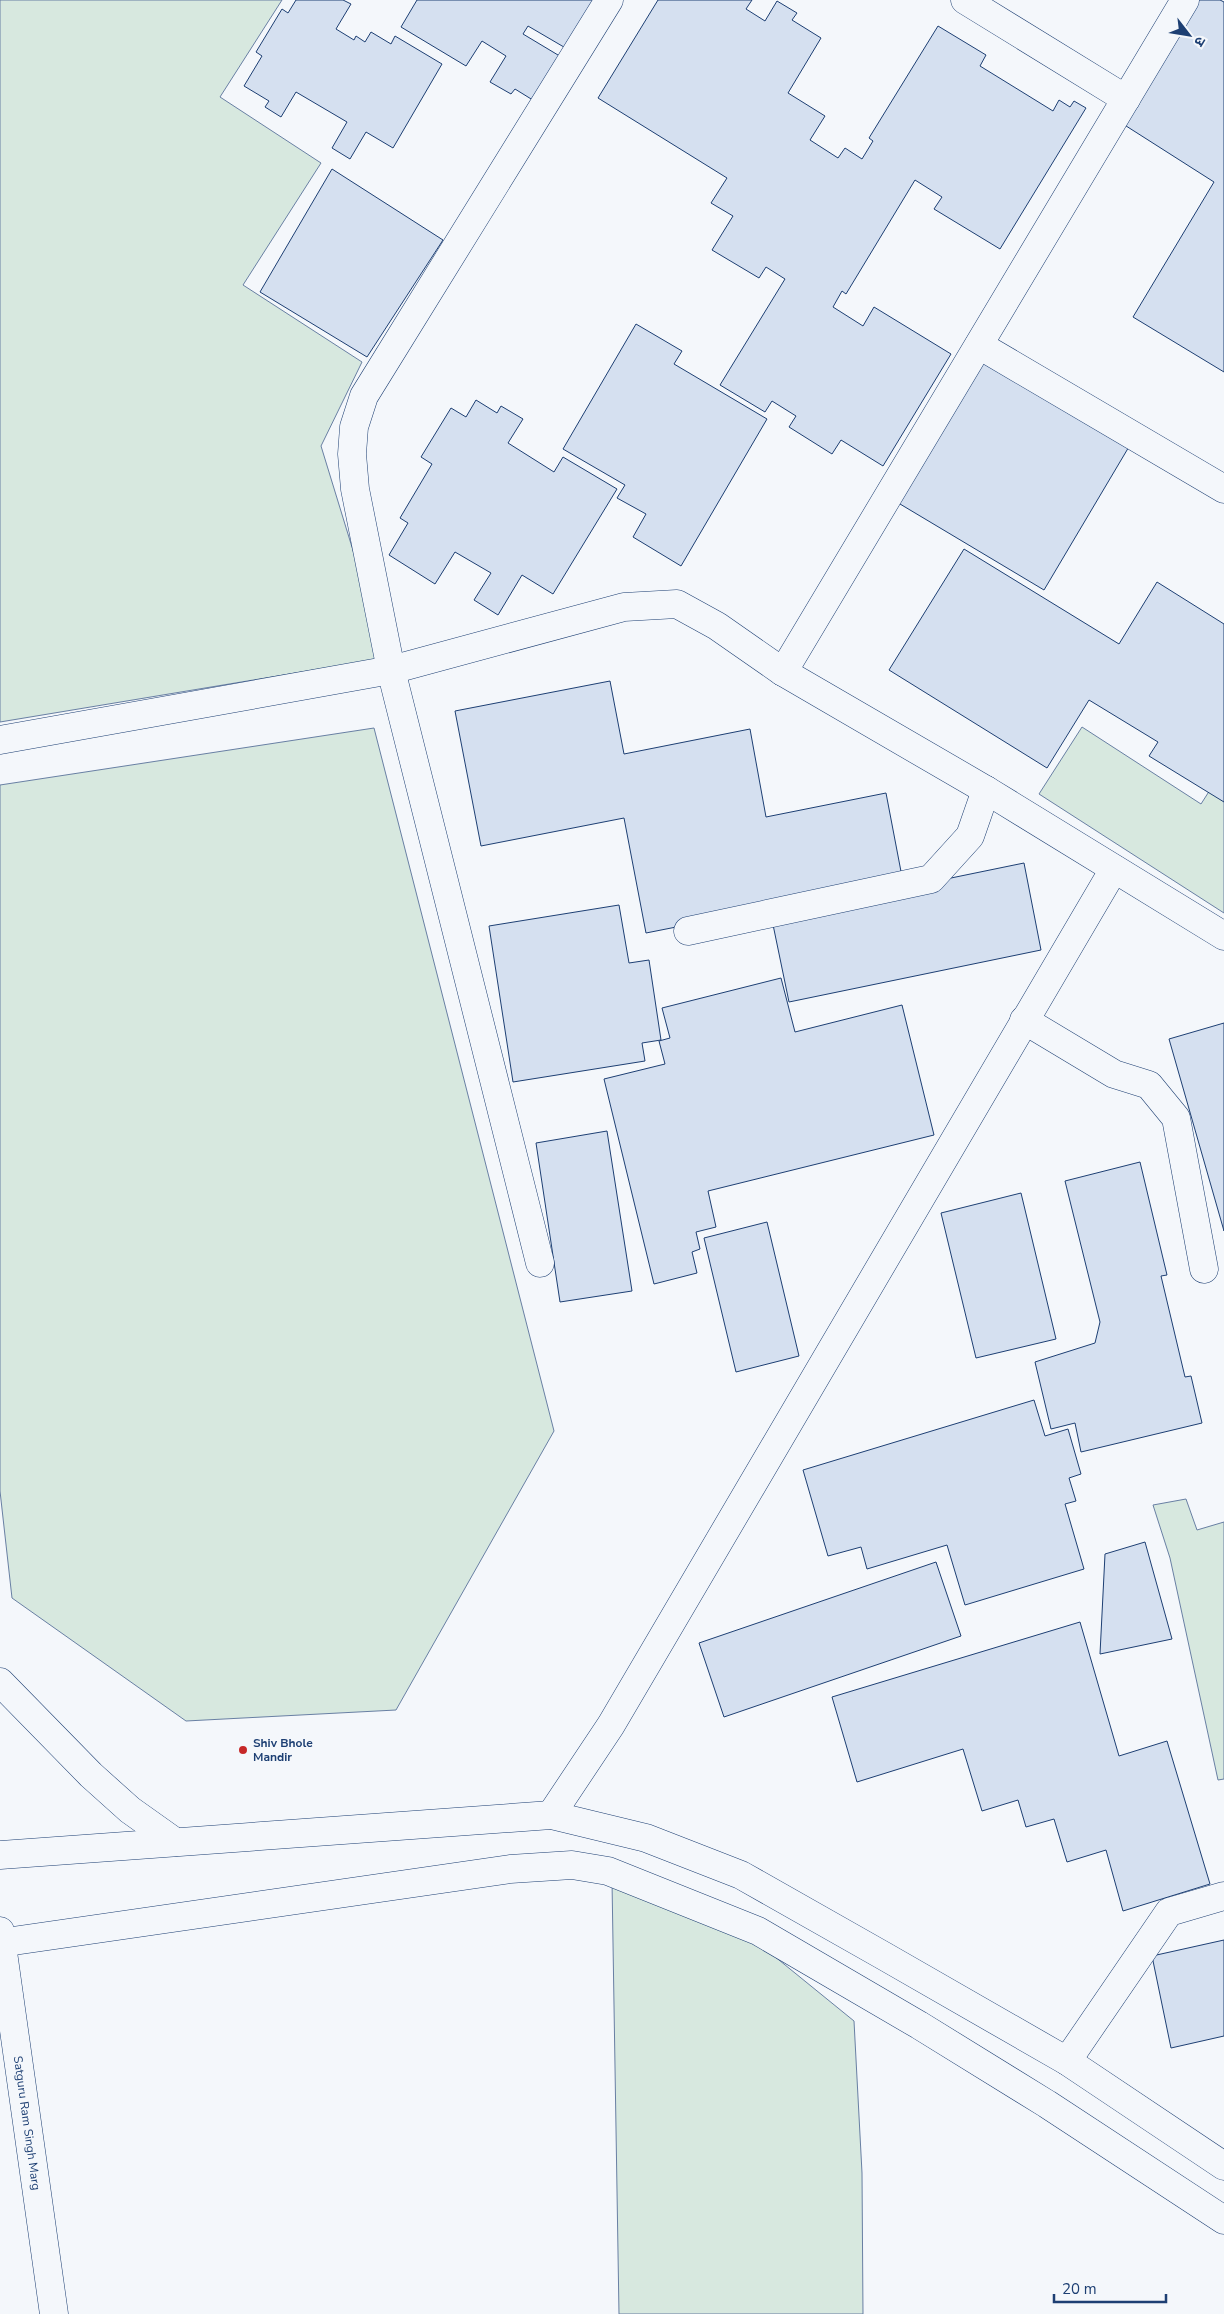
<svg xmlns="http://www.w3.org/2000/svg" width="1224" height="2314" font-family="'Nunito Sans','Noto Sans Devanagari',sans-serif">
	<rect width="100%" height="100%" fill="#f4f7fb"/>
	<!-- green -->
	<g fill="#d7e8df" stroke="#687fa3">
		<polygon points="0,0 282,0 220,97 321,163 243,285 362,362 321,446 386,658 0,722"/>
		<polygon points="1082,727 1201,804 1224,768 1224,913 1039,794"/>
		<polygon points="374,728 554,1431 396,1710 186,1721 12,1598 0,1491 0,785"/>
		<polygon points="1186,1499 1197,1530 1224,1522 1224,1779 1218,1780 1170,1558 1153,1505"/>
		<polygon points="612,1881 699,1895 854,2021 862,2173 863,2314 619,2314"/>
	</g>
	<!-- building -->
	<g fill="#d5e0f0" stroke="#1d3f73">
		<polygon points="296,0 343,0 351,4 336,29 354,40 356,36 365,42 371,32 391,44 395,36 442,64 393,148 366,132 350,159 332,148 347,122 296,92 281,117 265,107 269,101 244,86 262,56 256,52 282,9 288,13"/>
		<polygon points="417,0 599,0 569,50 528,26 523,34 563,58 536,102 515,89 511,94 490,82 506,56 482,41 466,66 401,27"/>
		<polygon points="658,0 752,0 746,9 765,21 777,1 797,13 792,20 821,38 788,93 825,116 810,140 838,158 845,148 862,159 873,141 869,138 938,26 986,55 980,66 1053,111 1059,100 1070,107 1074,101 1086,108 1000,249 934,209 942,197 915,180 846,294 842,291 833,307 863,326 874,307 951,354 883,466 841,440 832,454 789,427 796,416 772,401 765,412 720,385 785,279 766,267 759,278 712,250 733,216 711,203 727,178 598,98"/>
		<polygon points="1198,0 1220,0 1224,2 1224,372 1133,317 1214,182 1123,124"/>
		<polygon points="332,169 443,240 367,357 260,292"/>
		<polygon points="636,324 682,351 674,364 767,419 681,566 633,537 646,514 617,498 625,485 563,449"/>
		<polygon points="982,356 1130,445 1044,590 895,501"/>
		<polygon points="476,400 497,413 501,406 523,419 508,443 554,472 563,457 617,489 553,594 522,575 498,615 474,600 491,573 455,552 435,584 389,555 408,523 400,518 432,464 421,457 451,408 466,417"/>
		<polygon points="964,549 1119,644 1157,582 1224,624 1224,802 1149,756 1158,742 1089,700 1047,768 889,670"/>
		<polygon points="610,681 624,754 750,729 766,817 886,793 903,882 646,933 624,818 481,846 455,711"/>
		<polygon points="1024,863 1041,950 789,1002 771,915"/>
		<polygon points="619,905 629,963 649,960 661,1040 642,1043 645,1061 513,1082 489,926"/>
		<polygon points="781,978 795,1032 902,1005 934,1135 708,1191 716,1227 696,1232 700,1249 692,1252 697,1273 654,1284 604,1079 665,1064 659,1041 670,1038 662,1008"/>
		<polygon points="1224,1023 1224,1231 1169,1039"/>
		<polygon points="607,1131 632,1291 560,1302 536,1143"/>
		<polygon points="1140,1162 1167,1275 1161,1276 1185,1377 1191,1376 1202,1423 1081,1452 1075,1423 1051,1429 1035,1362 1095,1343 1100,1322 1065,1181"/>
		<polygon points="1021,1193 1056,1339 976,1358 941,1213"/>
		<polygon points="767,1222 799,1356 736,1372 704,1238"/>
		<polygon points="1034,1400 1045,1436 1068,1429 1081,1474 1069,1478 1076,1501 1065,1504 1084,1569 965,1605 947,1545 867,1569 861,1547 828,1556 803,1470"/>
		<polygon points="1145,1542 1172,1639 1100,1654 1105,1554"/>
		<polygon points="936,1562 961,1636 724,1717 699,1643"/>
		<polygon points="1080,1622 1119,1756 1167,1741 1210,1884 1123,1911 1106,1850 1067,1862 1054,1819 1026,1827 1018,1800 982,1811 963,1749 857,1782 832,1697"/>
		<polygon points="1224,1940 1224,2036 1171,2048 1152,1956"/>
	</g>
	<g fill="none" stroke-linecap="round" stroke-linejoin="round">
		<defs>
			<g id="minor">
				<polyline points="965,0 1126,99"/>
				<polyline points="979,345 1224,489"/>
				<polyline points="783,672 1185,0"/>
				<polyline points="0,740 391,670 624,607 677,604 717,626 783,672 986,790 1224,936"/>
				<polyline points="688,931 931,879 970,836 986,790"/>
				<polyline points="1024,1020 1114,1074 1149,1085 1176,1118 1204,1269"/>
				<polyline points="540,1263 391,670 355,489 352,454 354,427 364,396 609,0"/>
				<polyline points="551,1815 611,1725 1114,869"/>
				<polyline points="0,1855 551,1815 646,1838 741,1875 884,1956 1067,2061 1224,2166"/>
				<polyline points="0,1943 510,1869 572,1865 608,1871 758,1931 919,2025 1047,2104 1224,2220"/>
				<polyline points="1067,2061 1169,1912 1224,1896"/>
			</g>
			<g id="major">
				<polyline points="0,1682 91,1775 130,1810 175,1842"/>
				<path id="s1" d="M0 1931 54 2314"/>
			</g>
		</defs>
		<!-- minor casing -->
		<use href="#minor" stroke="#1d3f73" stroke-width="29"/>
		<!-- major casing -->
		<use href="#major" stroke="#1d3f73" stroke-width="29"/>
		<!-- minor -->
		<use href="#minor" stroke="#f4f7fb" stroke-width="28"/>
		<!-- major -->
		<use href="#major" stroke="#f4f7fb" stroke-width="28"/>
	</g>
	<!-- markers -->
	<circle fill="#c62828" stroke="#f4f7fb" stroke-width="2" cx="243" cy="1750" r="5"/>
	<g text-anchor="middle" stroke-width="4" stroke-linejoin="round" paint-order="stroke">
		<!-- poi labels -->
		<g font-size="12" font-weight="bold" fill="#1d3f73" stroke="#f4f7fb" text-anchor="start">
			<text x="253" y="1747">Shiv Bhole<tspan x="253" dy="14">Mandir</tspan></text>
		</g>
		<!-- street labels -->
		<g font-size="12" fill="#1d3f73" stroke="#f4f7fb">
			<text dy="4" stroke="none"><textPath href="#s1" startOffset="194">Satguru Ram Singh Marg</textPath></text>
		</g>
	</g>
	<!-- north arrow -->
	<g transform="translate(1189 35) rotate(121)" stroke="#f4f7fb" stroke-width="4" paint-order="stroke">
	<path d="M0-4L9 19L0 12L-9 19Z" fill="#1d3f73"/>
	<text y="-8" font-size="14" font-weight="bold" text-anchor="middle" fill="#1d3f73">उ</text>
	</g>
	<!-- scale -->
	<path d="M1054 2294v8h112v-8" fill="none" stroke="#1d3f73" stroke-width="2.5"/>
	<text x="1062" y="2294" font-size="15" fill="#1d3f73" stroke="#f4f7fb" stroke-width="4" paint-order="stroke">20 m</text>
</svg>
